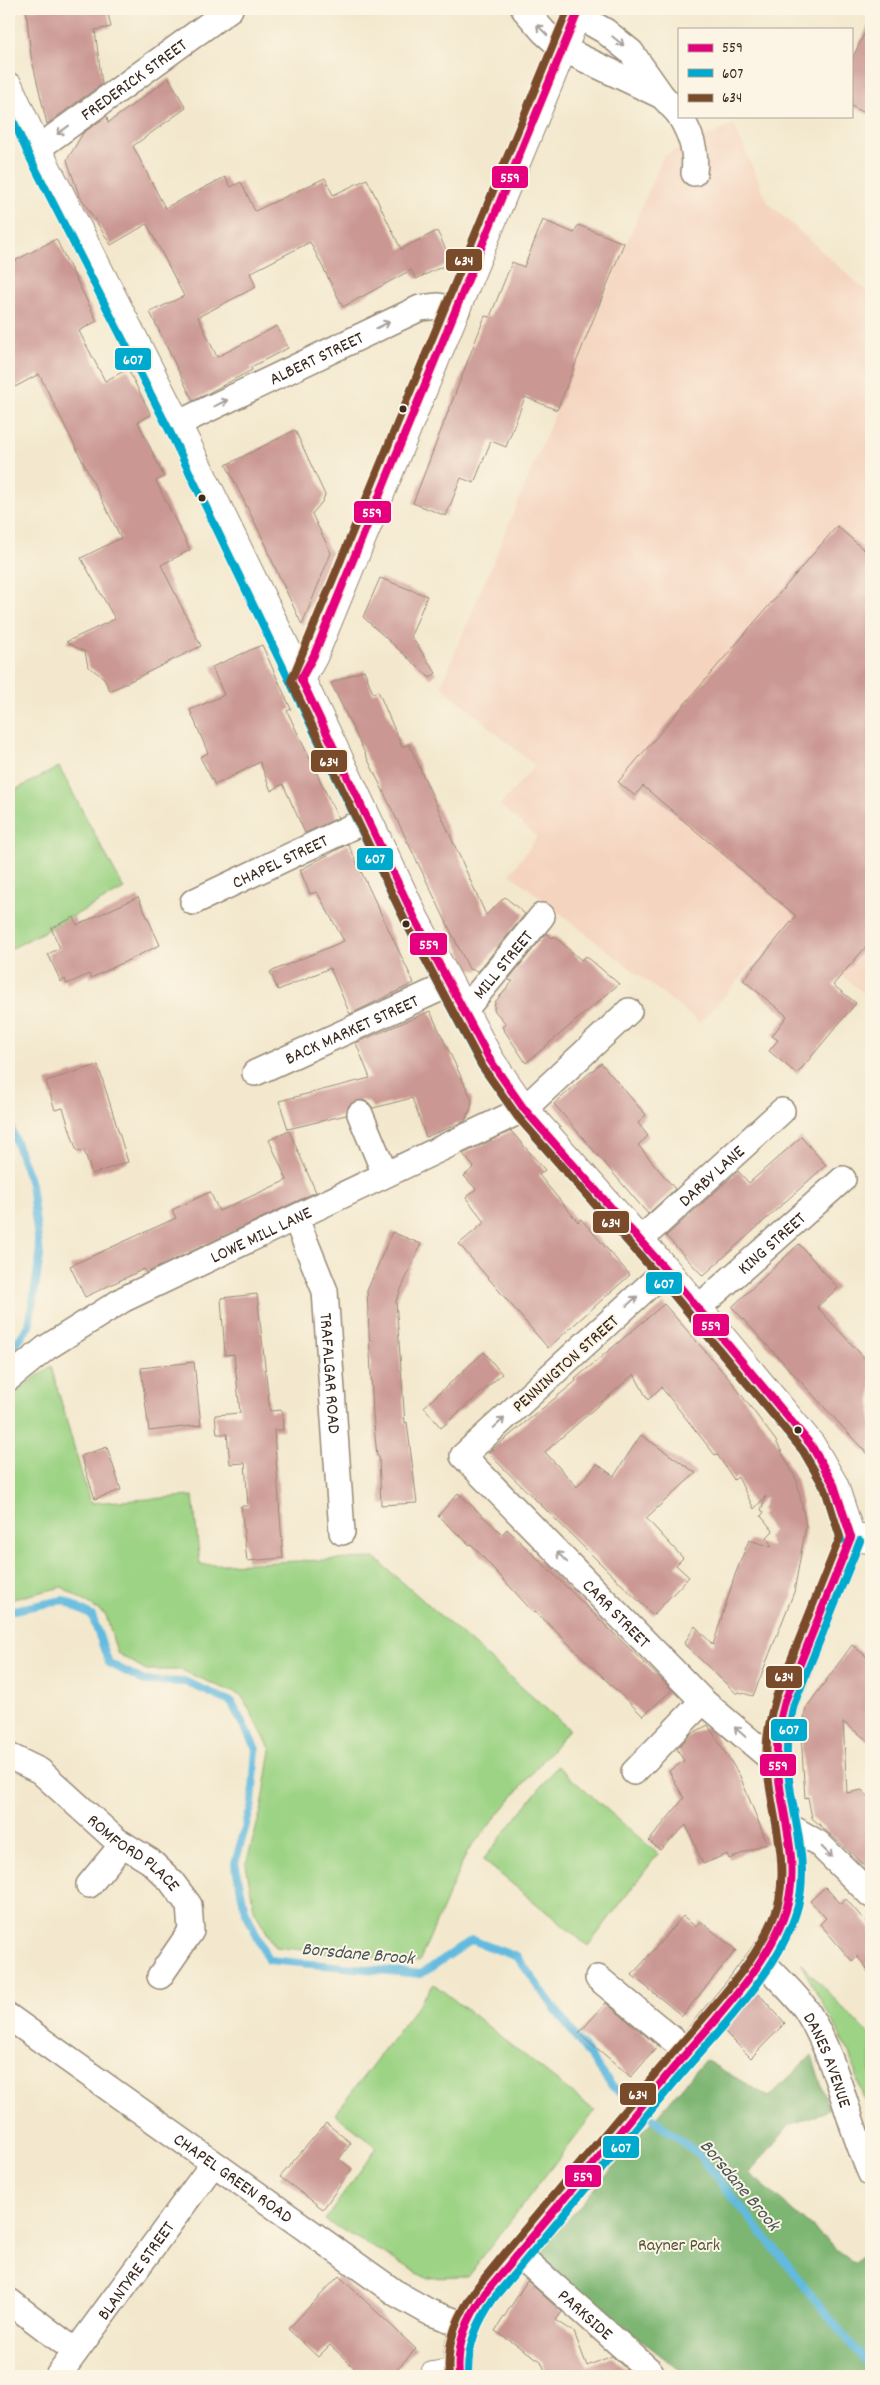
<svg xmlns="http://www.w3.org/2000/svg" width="880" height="2385" font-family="Dekko,sans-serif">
	<rect width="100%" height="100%" fill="#fcf5e5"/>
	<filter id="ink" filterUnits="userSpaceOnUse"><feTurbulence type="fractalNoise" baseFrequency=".02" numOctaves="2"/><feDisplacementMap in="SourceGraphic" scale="10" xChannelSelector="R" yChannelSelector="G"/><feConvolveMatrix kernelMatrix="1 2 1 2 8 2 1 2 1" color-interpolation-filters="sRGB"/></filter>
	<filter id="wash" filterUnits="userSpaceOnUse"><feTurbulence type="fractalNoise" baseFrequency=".0096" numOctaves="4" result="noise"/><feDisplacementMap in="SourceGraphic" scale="20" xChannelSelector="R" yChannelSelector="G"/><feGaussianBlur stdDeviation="1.12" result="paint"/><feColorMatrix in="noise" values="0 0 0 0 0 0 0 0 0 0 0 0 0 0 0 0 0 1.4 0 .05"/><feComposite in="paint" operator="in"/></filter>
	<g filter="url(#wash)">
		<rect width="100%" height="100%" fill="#f3e8cd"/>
		<!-- built -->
		<polygon fill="#f4d4bf" points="734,124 768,203 871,295 871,996 870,998 784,930 700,1023 510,874 537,837 500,805 535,766 441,686 663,156"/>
		<!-- green -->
		<g fill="#9cd384" stroke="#6c7e51">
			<polygon points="59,767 124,889 9,950 9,793"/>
			<polygon points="51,1366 90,1503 193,1496 200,1565 375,1558 569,1729 467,1852 419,1962 275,1947 254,1910 246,1864 262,1807 271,1750 242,1696 181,1670 146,1670 117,1653 106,1615 62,1587 9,1600 9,1397"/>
			<polygon points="557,1766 658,1854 588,1946 483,1860"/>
			<polygon points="801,1964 871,2037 871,2121 848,2050"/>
			<polygon points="434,1984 595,2111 467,2277 426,2278 325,2220 377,2147 335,2114"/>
		</g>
		<!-- forest -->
		<polygon fill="#7db572" stroke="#5c7048" points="812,2055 829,2110 790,2125 749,2173 853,2263 871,2247 871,2376 683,2376 681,2371 535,2258 705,2060 769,2097"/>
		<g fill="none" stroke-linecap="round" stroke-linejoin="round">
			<!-- stream -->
			<g stroke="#62badf" stroke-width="8">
				<polyline points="9,1122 31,1184 40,1256 29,1326 9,1353"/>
				<polyline points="9,1611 63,1600 92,1616 109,1663 144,1681 186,1682 231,1702 256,1749 252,1804 235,1863 245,1910 268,1960 421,1974 472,1940 517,1957 612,2086 699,2155 871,2369"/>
			</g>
		</g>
		<g id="blocks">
			<!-- building -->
			<g fill="#ca9793">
				<polygon points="26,9 107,9 111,27 95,30 102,84 47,124 31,56"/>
				<polygon points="871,20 871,116 851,106 851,61"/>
				<polygon points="169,78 186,108 133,146 165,208 225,177 231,187 241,182 255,211 325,178 333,195 367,179 401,249 437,231 452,262 416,279 411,270 343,307 310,242 250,273 256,287 198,317 217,357 277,326 288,348 251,367 252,370 193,401 150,312 184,296 147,224 111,245 79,195 67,160 83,133 107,116 108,123"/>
				<polygon points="543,220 574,233 578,225 624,243 557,410 525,397 506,447 491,441 474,483 461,478 446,516 413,503 485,316 490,317 512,262 524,267"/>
				<polygon points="56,239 97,321 79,331 105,381 128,369 151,415 138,422 164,477 156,481 190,550 161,565 201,646 110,691 104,678 88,666 85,652 66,642 115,619 81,558 121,538 39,374 15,387 9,375 9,264"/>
				<polygon points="295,430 325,495 322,502 312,514 331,553 302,625 267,550 268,549 226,465"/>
				<polygon points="837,526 871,556 871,941 833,985 856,1003 797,1074 769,1051 778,1040 772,1036 787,1016 743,980 796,916 643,786 635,796 618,782"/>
				<polygon points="380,578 427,596 411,636 436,673 430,678 363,617"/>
				<polygon points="262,645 291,709 287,711 338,818 305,833 283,784 271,791 260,762 215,785 200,757 208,753 190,710 224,695 212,667"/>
				<polygon points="364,670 373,693 378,691 402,747 409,744 486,915 505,897 525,914 478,971 469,969 331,683"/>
				<polygon points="348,844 414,983 350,1014 330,968 278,990 270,972 344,941 317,892 310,894 300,870"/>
				<polygon points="138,897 160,945 91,978 89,974 67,984 65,979 61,982 48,954 60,948 51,928 74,917 77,925"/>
				<polygon points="546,933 552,938 554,936 581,960 586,956 619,984 526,1063 502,1027 506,1024 494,1010 495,1002 513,981 508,980"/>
				<polygon points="430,1011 472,1100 471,1108 465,1121 426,1137 412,1098 373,1108 368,1102 361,1100 349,1105 346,1115 288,1129 279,1101 370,1078 356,1043"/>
				<polygon points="601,1063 646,1115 638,1123 648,1136 638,1145 675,1189 648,1214 554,1104"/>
				<polygon points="98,1065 128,1162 92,1174 84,1150 77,1152 63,1108 55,1110 46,1081"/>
				<polygon points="289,1131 316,1192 146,1273 144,1269 85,1297 70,1266 176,1218 172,1210 210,1192 219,1211 287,1180 269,1140"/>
				<polygon points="511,1131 545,1170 539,1175 578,1222 581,1219 630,1275 548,1348 459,1244 485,1222 466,1198 476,1189 464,1176 474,1167 463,1154"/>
				<polygon points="801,1137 826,1165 703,1276 666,1236 738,1171 749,1183"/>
				<polygon points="392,1232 421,1244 396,1301 405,1423 407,1422 417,1503 381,1505 379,1456 377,1456 373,1414 367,1291"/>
				<polygon points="799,1244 838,1288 817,1307 871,1365 871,1458 732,1307"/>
				<polygon points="257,1294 270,1411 282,1410 283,1430 274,1430 283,1558 247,1561 241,1506 248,1506 245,1463 230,1464 227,1434 217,1434 215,1415 240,1413 234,1354 225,1355 221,1298"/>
				<polygon points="664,1304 731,1381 776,1441 797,1481 806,1526 794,1592 753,1696 739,1692 737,1694 684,1644 695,1626 713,1645 735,1575 749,1540 772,1547 767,1537 773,1531 761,1516 764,1512 761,1510 766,1496 754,1509 738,1477 734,1480 717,1454 715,1455 661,1387 648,1400 634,1374 545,1452 577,1487 597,1464 614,1476 641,1435 696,1473 646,1518 683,1558 676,1565 689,1577 653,1615 488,1453 576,1381 575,1379"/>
				<polygon points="484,1352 502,1374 441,1428 424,1407"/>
				<polygon points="194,1362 201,1425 149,1431 141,1368"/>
				<polygon points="107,1447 121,1490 95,1499 81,1456"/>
				<polygon points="458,1493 502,1534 507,1529 672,1690 643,1716 535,1611 534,1613 471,1544 470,1545 438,1516"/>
				<polygon points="852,1645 871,1660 871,1743 843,1722 847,1793 862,1790 871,1800 871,1871 812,1818 808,1797 805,1798 801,1734 806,1708"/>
				<polygon points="708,1725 740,1776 767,1843 729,1859 727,1854 703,1864 686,1825 660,1850 649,1841 684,1798 669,1771 684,1761 677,1749 691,1734"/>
				<polygon points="825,1887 841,1904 846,1899 871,1928 871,1974 857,1956 852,1961 820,1924 826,1918 810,1901"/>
				<polygon points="683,1916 696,1927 700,1921 736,1950 682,2016 632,1975"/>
				<polygon points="757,1992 785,2023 751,2058 724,2031"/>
				<polygon points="606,2003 658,2046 631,2077 579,2033"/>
				<polygon points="326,2123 351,2143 339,2159 352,2169 323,2209 280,2177"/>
				<polygon points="339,2276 416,2349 390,2376 363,2376 330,2345 318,2357 288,2329"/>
				<polygon points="527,2281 562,2312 556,2320 574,2332 587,2366 612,2356 629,2372 631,2376 547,2376 541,2361 495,2331"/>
			</g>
		</g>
	</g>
	<g filter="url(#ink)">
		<use href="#blocks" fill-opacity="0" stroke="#978976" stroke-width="1"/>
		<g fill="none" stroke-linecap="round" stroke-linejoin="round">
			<defs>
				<g id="street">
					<polyline points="524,9 544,32 563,49 662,96"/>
					<polyline points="577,15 605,31 631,52 662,96 679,114"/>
					<path d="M680 116C691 135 697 151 694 173"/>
					<path id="s1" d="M37 149 230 9"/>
					<path id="s2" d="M177 424 420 308 438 306 457 310"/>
					<path id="s3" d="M193 902 368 819"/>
					<path id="s4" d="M463 1012 542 916"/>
					<path id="s5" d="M255 1073 448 985"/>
					<polyline points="360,1114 385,1174"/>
					<path id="s6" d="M296 1219 325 1291 342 1532"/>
					<path id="s7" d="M640 1240 782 1111"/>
					<path id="s8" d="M666 1270 463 1456 703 1701 777 1764"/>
					<path id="s9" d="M698 1308 843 1179"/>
					<path id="s10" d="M9 1378 46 1348 124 1299 524 1109 629 1011"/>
					<path id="s11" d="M9 1756 40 1771 116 1840 150 1861 171 1881 189 1905 191 1931 160 1976"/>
					<polyline points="634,1772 703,1701"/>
					<polyline points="787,1825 818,1843 871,1895"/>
					<polyline points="89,1885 123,1844"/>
					<path id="s12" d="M761 1960C775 1976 795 1993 807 2011 838 2062 847 2121 871 2174"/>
					<polyline points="598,1978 688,2052"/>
					<path id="s13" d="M9 2017 397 2294 429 2312 465 2325"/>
					<path id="s14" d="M517 2253 650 2371 653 2376"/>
					<polyline points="9,2301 75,2351"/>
					<path id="s15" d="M58 2376 213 2164"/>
				</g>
				<g id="secondary">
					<polyline points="301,679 314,655 579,9"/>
					<polyline points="851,1537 871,1539"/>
					<polyline points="433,2376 458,2372"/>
				</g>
				<path id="highway" d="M9 87 37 149 177 424 301 679 415 919 490 1060 524 1109 666 1270 811 1445 834 1485 851 1537 785 1701C779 1722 775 1743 777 1765 781 1817 803 1869 783 1921 773 1946 755 1967 740 1988L486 2292C467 2318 454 2343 459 2376"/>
			</defs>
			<!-- street casing -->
			<use href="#street" stroke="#978976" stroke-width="28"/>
			<!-- secondary casing -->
			<use href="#secondary" stroke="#978976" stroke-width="30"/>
			<!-- highway casing -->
			<use href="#highway" stroke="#978976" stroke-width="30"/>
			<!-- street -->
			<use href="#street" stroke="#fff" stroke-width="25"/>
			<!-- secondary -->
			<use href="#secondary" stroke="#fff" stroke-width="28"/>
			<!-- highway -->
			<use href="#highway" stroke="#fff" stroke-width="28"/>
			<defs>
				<g id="bus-1">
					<polyline points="301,679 415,919 490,1060 524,1109 666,1270 811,1445 834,1485 851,1537"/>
					<polyline points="301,679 314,655 579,9"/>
					<path d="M459 2376C456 2343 467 2318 486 2292 547 2219 609 2145 670 2072 709 2026 774 1961 788 1903 800 1854 778 1805 777 1757 776 1738 780 1719 785 1701L851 1537"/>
				</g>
				<g id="bus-2">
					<polyline points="9,111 28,154 168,428 406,923 481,1065 517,1116 658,1276 803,1451 825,1489 841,1540"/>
					<path d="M468 2372C468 2343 478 2321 494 2298 555 2225 617 2151 678 2078 720 2028 781 1970 798 1906 811 1856 788 1806 787 1756 786 1739 790 1721 794 1704L860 1541"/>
				</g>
				<path id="bus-3" d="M449 2376C446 2341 458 2314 478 2286 540 2210 604 2135 667 2060 702 2018 768 1953 779 1900 788 1855 770 1809 767 1764 765 1742 769 1719 776 1697L840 1537 825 1489 803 1451 658 1276 517 1116 482 1066 406 923 291 681 568 9"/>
			</defs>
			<!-- bus-1 casing -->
			<use href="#bus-1" stroke="#fcf5e5" stroke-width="11"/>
			<!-- bus-2 casing -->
			<use href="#bus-2" stroke="#fcf5e5" stroke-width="11"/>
			<!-- bus-3 casing -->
			<use href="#bus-3" stroke="#fcf5e5" stroke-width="11"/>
			<!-- bus-1 -->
			<use href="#bus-1" stroke="#e5007d" stroke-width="8"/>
			<!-- bus-2 -->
			<use href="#bus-2" stroke="#00a9ce" stroke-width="8"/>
			<!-- bus-3 -->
			<use href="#bus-3" stroke="#7a4b2a" stroke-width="8"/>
		</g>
		<!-- one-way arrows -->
		<defs><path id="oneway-shaft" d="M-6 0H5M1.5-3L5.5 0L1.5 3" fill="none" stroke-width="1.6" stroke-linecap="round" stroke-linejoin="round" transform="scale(1.25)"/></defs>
		<g stroke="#a79f9a">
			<use href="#oneway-shaft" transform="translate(542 30) rotate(-135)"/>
			<use href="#oneway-shaft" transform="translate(618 41) rotate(39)"/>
			<use href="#oneway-shaft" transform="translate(63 130) rotate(144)"/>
			<use href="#oneway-shaft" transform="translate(383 325) rotate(-26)"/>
			<use href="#oneway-shaft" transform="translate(221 403) rotate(-26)"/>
			<use href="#oneway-shaft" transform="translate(632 1301) rotate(-42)"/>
			<use href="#oneway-shaft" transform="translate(499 1423) rotate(-42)"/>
			<use href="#oneway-shaft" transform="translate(562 1557) rotate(-134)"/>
			<use href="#oneway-shaft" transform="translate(740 1732) rotate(-139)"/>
			<use href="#oneway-shaft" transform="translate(827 1852) rotate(45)"/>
		</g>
	</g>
	<!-- markers -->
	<g fill="#3b2a1e" stroke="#fcf5e5" stroke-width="2">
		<circle cx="403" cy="409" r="4.5"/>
		<circle cx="202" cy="498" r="4.5"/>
		<circle cx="406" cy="924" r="4.5"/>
		<circle cx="798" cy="1430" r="4.5"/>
	</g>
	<g text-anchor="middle" stroke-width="4" stroke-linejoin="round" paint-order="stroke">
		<!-- street labels -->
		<g font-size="18" fill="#3b2a1e" stroke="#fcf5e5">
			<text dy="6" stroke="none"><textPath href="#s1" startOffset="119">FREDERICK STREET</textPath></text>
			<text dy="6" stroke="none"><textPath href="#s2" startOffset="154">ALBERT STREET</textPath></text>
			<text dy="6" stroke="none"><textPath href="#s3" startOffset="96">CHAPEL STREET</textPath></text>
			<text dy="6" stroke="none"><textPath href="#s4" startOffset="62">MILL STREET</textPath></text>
			<text dy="6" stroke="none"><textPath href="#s5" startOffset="106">BACK MARKET STREET</textPath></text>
			<text dy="6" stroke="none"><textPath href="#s7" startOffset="96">DARBY LANE</textPath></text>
			<text dy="6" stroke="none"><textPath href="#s10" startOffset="291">LOWE MILL LANE</textPath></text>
			<text dy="6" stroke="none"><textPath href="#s9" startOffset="98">KING STREET</textPath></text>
			<text transform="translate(565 1363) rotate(-42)" y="6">PENNINGTON STREET</text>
			<text dy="6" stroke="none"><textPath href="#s6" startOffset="160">TRAFALGAR ROAD</textPath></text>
			<text dy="6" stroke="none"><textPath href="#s8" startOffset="495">CARR STREET</textPath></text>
			<text dy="6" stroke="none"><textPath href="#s11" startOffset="159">ROMFORD PLACE</textPath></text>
			<text dy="6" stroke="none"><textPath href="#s12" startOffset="122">DANES AVENUE</textPath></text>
			<text dy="6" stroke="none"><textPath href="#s13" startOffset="276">CHAPEL GREEN ROAD</textPath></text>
			<text dy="6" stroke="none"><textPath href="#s15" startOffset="131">BLANTYRE STREET</textPath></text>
			<text dy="6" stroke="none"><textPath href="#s14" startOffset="92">PARKSIDE</textPath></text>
		</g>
		<!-- park labels -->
		<g font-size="18" fill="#535438" stroke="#fcf5e5">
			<text x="679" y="2250">Rayner Park</text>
		</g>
		<!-- water labels -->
		<g font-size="19" font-style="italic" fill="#475558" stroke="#fcf5e5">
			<text transform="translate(358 1952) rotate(5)" y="7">Borsdane Brook</text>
			<text transform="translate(741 2184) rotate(50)" y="7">Borsdane Brook</text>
		</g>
	</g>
	<g stroke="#fcf5e5" stroke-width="2">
		<rect x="491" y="165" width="38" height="24" rx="5" fill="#e5007d"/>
		<rect x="445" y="248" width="38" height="24" rx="5" fill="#7a4b2a"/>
		<rect x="114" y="347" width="38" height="24" rx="5" fill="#00a9ce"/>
		<rect x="353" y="500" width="39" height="24" rx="5" fill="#e5007d"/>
		<rect x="310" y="749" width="38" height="24" rx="5" fill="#7a4b2a"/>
		<rect x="356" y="847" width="38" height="24" rx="5" fill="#00a9ce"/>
		<rect x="409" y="932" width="39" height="24" rx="5" fill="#e5007d"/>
		<rect x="592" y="1210" width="38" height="24" rx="5" fill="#7a4b2a"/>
		<rect x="645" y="1271" width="38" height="24" rx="5" fill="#00a9ce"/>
		<rect x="692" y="1313" width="38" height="24" rx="5" fill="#e5007d"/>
		<rect x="765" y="1665" width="38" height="24" rx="5" fill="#7a4b2a"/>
		<rect x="770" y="1718" width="38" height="24" rx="5" fill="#00a9ce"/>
		<rect x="759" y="1753" width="38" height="24" rx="5" fill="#e5007d"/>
		<rect x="619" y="2082" width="38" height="24" rx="5" fill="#7a4b2a"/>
		<rect x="602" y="2135" width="38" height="24" rx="5" fill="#00a9ce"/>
		<rect x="564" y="2164" width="38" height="24" rx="5" fill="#e5007d"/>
	</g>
	<g font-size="14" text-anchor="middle" font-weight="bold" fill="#fff">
		<text x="510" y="182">559</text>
		<text x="464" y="265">634</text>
		<text x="133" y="364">607</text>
		<text x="372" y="517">559</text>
		<text x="329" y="766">634</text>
		<text x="375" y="863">607</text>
		<text x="429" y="949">559</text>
		<text x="611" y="1227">634</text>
		<text x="664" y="1288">607</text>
		<text x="711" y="1330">559</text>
		<text x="784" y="1681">634</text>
		<text x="789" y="1734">607</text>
		<text x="778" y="1770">559</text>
		<text x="638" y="2099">634</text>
		<text x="621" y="2152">607</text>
		<text x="583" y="2181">559</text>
	</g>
	<!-- margin -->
	<rect width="880" height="2385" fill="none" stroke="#fcf5e5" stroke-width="30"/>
	<!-- legend -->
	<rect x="678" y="28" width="175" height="90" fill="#fcf5e5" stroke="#afa495"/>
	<rect x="688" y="44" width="25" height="8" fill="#e5007d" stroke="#afa495"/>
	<text x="722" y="52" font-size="15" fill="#3b2a1e">559</text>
	<rect x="688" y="69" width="25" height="8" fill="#00a9ce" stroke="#afa495"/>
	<text x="722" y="78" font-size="15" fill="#3b2a1e">607</text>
	<rect x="688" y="94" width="25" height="8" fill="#7a4b2a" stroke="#afa495"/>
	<text x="722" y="102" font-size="15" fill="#3b2a1e">634</text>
</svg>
